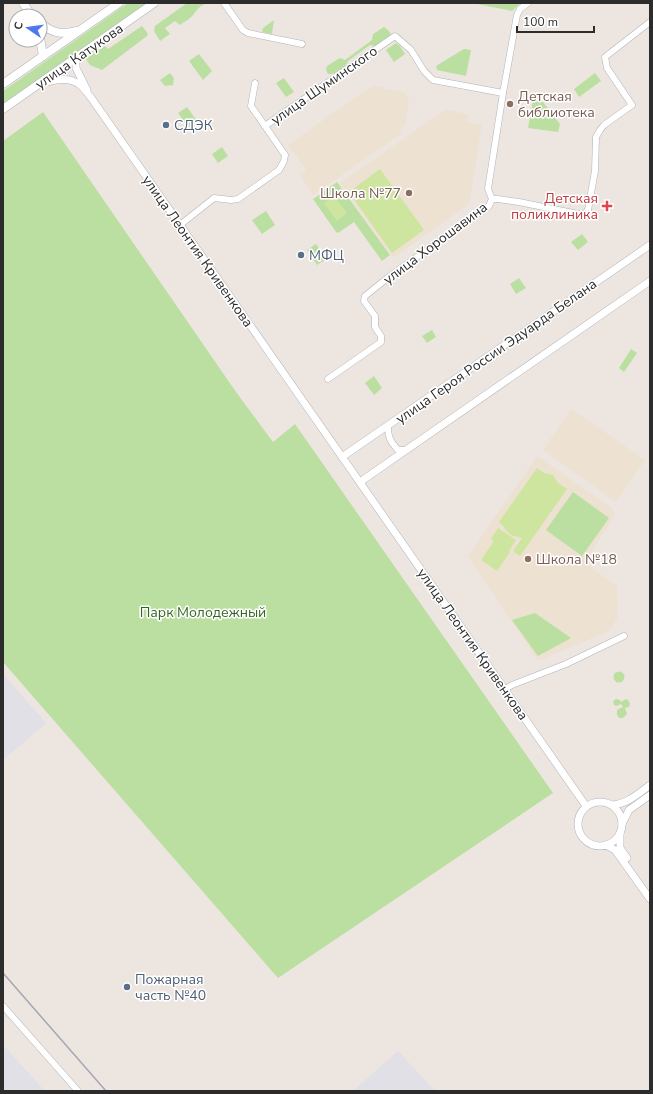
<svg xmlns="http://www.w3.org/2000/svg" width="653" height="1094" font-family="'Nunito Sans',sans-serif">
	<rect width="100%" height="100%" fill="#ede6e0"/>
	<!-- industrial -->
	<g fill="#e1e0e6">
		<polygon points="3,674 46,723 3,760"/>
		<polygon points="3,1045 45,1091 3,1091"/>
		<polygon points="398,1051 435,1091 353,1091"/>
	</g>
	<!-- education -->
	<g fill="#ede1d1">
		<polygon points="374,86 404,92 407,96 409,102 405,125 400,129 402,133 313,195 300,176 306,170 288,145 369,88"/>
		<polygon points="445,110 468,114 467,122 482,125 469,204 393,258 340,183"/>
		<polygon points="571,409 645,460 616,502 543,450"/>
		<polygon points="537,456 611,507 615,515 585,563 617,586 618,617 609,631 538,661 468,556"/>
	</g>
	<!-- green -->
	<g fill="#bbdfa1">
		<polygon points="128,3 147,3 3,104 3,91"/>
		<path d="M187 3H208C200 5 198 9 193 15 190 19 184 22 180 25L175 21 165 28 170 34 160 41 154 31 155 26Z"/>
		<polygon points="472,3 521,3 512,11"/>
		<polygon points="274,20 272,34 262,32 263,28"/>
		<polygon points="142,26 148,34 147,36 102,70 90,65 86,59 105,46 108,49"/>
		<path d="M384 27 390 32 391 36 376 46 370 45 348 61C346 68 334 75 328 74L326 70 327 66 340 58 345 60 372 40 373 34Z"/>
		<polygon points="396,43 400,46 405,54 394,62 386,50"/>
		<polygon points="464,49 471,50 466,76 437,70 436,66"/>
		<polygon points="199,54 212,71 203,80 189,61"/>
		<polygon points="170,73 174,78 173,85 165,86 160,80"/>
		<polygon points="595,73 601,81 579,97 574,89"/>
		<polygon points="284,78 294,92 286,97 276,83"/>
		<polygon points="533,100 543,102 560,124 558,132 528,128"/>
		<polygon points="187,107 197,121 188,127 178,113"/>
		<polygon points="43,112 236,392 273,442 295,424 553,793 278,978 3,662 3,141"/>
		<polygon points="222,147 228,156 218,163 212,154"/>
		<polygon points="337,182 390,255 382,261 354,222 338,233 336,232 313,199"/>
		<polygon points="266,211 275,225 262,234 252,220"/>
		<polygon points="582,234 588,242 578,250 571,242"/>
		<polygon points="316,244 326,259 317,265 307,250"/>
		<polygon points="519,278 526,288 516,294 510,284"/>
		<polygon points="432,330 436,337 427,343 422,336"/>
		<polygon points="631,349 637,353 624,372 619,368"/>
		<polygon points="374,376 382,388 374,395 365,383"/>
		<polygon points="573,492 609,518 582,556 546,530"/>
		<polygon points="535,613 571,638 538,656 512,620"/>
		<circle cx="619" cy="677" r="5.5"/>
		<polygon points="616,699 620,700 621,702 624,700 627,699 630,703 629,707 625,708 627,714 623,718 619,718 617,715 617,710 623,707 621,704 617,706 614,705 613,701"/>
	</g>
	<!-- pitch -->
	<g fill="#cde59e">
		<polygon points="380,169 424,230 392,253 349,192"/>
		<polygon points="334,196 347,213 337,221 324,203"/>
		<path d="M537 468 544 473 553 475 558 483 567 489 520 556 513 551 522 538C518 536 514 537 510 534 505 531 504 525 499 522Z"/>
		<polygon points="498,528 516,540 509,551 510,552 497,571 481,560 494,541 491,539"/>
	</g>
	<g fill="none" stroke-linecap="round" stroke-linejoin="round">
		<defs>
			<g id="minor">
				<polyline points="224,3 243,30 248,33 302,44"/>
				<polyline points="265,126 395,36 411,50 424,71 433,80 503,93"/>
				<polyline points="492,199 498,199 519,202 583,215 588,210 595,171 596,137 600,130 604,125 632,105 607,68 605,57 650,22"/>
				<polyline points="180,225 214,198 231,200 238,199 279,170 284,161 285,155 251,106 255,83"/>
				<polyline points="328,379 381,342 381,336 375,327 375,316 364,301 365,296 390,276 489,206 492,199 488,189 503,93 517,15 520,9 528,3"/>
				<path d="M388 426C388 437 390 441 398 450H406"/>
				<polyline points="504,690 512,685 566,664 624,636"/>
				<polyline points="3,1006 78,1091"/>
			</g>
			<g id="tertiary">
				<polyline points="76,59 76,68 87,90"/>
				<path d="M41 84C52 80 68 76 79 84 84 88 88 94 92 99L586 806"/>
				<polyline points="342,457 650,245"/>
				<polyline points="360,482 650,281"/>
				<circle cx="600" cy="824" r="22"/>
				<path d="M612 805C627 804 638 794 650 785"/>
				<polyline points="622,824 629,810 650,795"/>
				<polyline points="620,833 620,848 627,858"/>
				<polyline points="606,845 615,850 650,899"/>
			</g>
			<g id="secondary">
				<polyline points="23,3 32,16"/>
				<path d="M40 22C51 33 61 35 76 31"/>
				<polyline points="40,38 43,56"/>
				<polyline points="3,84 119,3"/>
				<polyline points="3,109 154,3"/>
			</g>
		</defs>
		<!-- minor casing -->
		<use href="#minor" stroke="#b0b3bc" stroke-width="7"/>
		<!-- tertiary casing -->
		<use href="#tertiary" stroke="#b0b3bc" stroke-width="8"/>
		<!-- secondary casing -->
		<use href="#secondary" stroke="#b0b3bc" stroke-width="9"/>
		<!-- minor -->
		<use href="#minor" stroke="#fff" stroke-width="6"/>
		<!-- tertiary -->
		<use href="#tertiary" stroke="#fff" stroke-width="7"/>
		<!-- secondary -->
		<use href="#secondary" stroke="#fff" stroke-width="8"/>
		<!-- rail -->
		<polyline stroke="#a3a7b5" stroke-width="1.5" points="3,973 106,1091"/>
	</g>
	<!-- markers -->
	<g fill="#8d6e63" stroke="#fff" stroke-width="1.5">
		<circle cx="510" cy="104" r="4"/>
		<circle cx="409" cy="193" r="4"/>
		<circle cx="528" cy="559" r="4"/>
	</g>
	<g fill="#5c6f8a" stroke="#fff" stroke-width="1.5">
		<circle cx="166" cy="125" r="4"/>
		<circle cx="301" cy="255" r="4"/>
		<circle cx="127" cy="987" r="4"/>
	</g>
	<path fill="#e0444e" stroke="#fff" stroke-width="1.5" d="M605 200h4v4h4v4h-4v4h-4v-4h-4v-4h4z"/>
	<g text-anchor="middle" stroke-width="3" stroke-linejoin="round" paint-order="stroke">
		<!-- street labels -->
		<g font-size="14" fill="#2c2c2c" stroke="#fff">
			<text transform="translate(79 56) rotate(-35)" y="5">улица Катукова</text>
			<text transform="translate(324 85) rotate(-35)" y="5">улица Шуминского</text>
			<text transform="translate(435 243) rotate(-37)" y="5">улица Хорошавина</text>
			<text transform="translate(198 251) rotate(55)" y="5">улица Леонтия Кривенкова</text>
			<text transform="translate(496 351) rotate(-35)" y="5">улица Героя России Эдуарда Белана</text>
			<text transform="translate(473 644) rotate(55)" y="5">улица Леонтия Кривенкова</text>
		</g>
		<!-- education labels -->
		<g font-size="14" fill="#785e54" stroke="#fff" text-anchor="start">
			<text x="518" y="101">Детская<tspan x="518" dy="16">библиотека</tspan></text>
			<text x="401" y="198" text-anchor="end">Школа №77</text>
			<text x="536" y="564">Школа №18</text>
		</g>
		<!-- service labels -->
		<g font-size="14" fill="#4e5e75" stroke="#fff" text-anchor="start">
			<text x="174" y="130">СДЭК</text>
			<text x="309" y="260">МФЦ</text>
			<text x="135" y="984">Пожарная<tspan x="135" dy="16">часть №40</tspan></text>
		</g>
		<!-- health labels -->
		<g font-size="14" fill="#be3a42" stroke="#fff" text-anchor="end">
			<text x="598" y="203">Детская<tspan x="598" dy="16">поликлиника</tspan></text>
		</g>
		<!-- park labels -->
		<g font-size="14" fill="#356520" stroke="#fff">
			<text x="203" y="617">Парк Молодежный</text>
		</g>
	</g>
	<!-- border -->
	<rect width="653" height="1094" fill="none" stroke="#2c2c2c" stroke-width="8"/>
	<!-- north arrow -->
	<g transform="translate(28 28) rotate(283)"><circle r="19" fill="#ffffff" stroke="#ababab"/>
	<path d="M0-3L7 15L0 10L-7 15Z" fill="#4d79ed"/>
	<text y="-6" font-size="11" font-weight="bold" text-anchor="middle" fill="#2c2c2c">С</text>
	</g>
	<!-- scale -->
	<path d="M517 26v6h77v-6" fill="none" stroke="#2c2c2c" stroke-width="2"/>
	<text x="523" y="26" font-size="12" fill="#2c2c2c" stroke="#ffffff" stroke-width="3" paint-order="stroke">100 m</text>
</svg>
